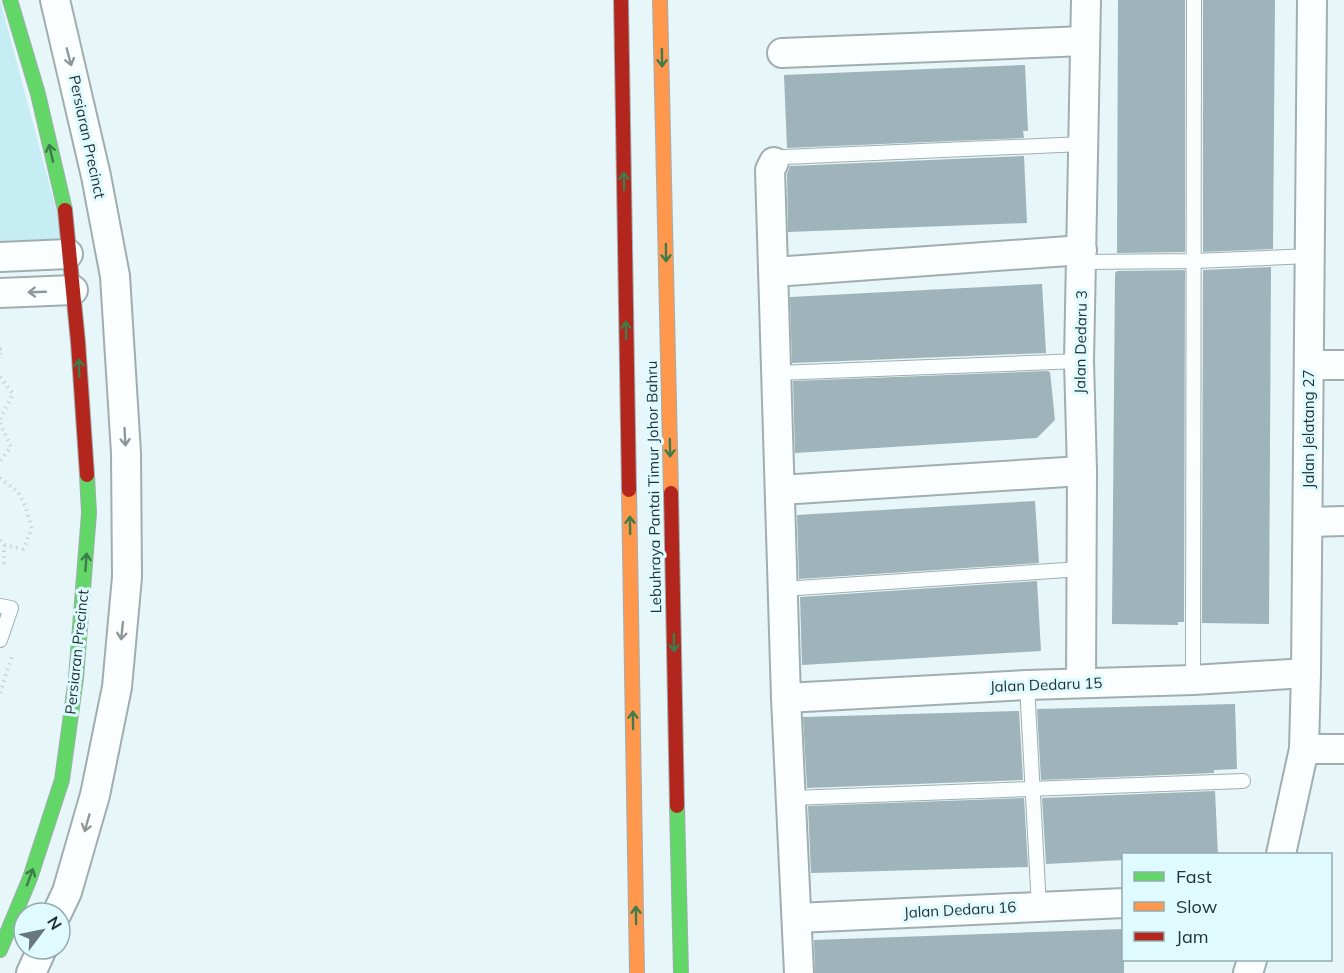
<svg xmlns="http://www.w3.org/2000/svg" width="1344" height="973" font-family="Mulish,sans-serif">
	<rect width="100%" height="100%" fill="#e7f6f8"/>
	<!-- green -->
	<polygon fill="#c6edf3" points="0,0 68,254 0,257"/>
	<!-- building -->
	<g fill="#9eb3ba">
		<polygon points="1118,0 1185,0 1185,252 1117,253"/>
		<polygon points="1203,0 1275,0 1273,249 1203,252"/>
		<polygon points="1025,65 1028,131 1023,131 1024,138 787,148 784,75"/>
		<polygon points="1024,156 1027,223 788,232 787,174 790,166"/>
		<polygon points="1271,267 1269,624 1202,623 1203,270"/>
		<polygon points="1185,270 1184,622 1178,622 1178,625 1112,624 1115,273 1117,271"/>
		<polygon points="1042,284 1046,353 792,363 790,297"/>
		<polygon points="1047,371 1050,372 1055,420 1037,438 795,453 793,381"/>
		<polygon points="1035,501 1039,563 799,579 797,515"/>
		<polygon points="1037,581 1041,651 802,665 800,597"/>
		<polygon points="1235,704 1237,769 1214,770 1214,773 1041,780 1037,709"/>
		<polygon points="1017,711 1019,711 1023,780 807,788 803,717"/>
		<polygon points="1215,791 1218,855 1124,855 1124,860 1046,864 1042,798"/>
		<polygon points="1024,798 1028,867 811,873 808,806"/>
		<polygon points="1124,929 1124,973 815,973 814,940"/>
	</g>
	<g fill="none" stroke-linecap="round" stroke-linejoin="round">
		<defs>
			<g id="lane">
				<polyline points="774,162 784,157 1083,144"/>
				<polyline points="1082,262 1195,261 1310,256"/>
				<polyline points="777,373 1079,361"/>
				<polyline points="783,589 1081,569"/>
				<polyline points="0,606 11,608 0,640"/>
				<polyline points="1193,680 1194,0"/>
				<polyline points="1027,685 1039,907"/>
				<polyline points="791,798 1243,781"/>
			</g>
			<g id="street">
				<polyline points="55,0 96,176 115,276 126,453 127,577 117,687 95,795 67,892 57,913"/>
				<polyline points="782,53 1085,41"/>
				<polyline points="774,162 770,170 786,698 799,973"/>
				<polyline points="0,257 68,254"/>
				<polyline points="774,272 1082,250"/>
				<polyline points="0,293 73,290"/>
				<polyline points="1309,365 1344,365"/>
				<polyline points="780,490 1082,471"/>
				<polyline points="1308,522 1344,521"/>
				<polyline points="1081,683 1082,471 1079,361 1086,0"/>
				<polyline points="786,698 1027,685 1193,680 1306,673"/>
				<polyline points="1304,749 1344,749"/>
				<polyline points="1281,854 1304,749 1306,673 1312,0"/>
				<polyline points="797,918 1124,903"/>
				<polyline points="31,973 42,949"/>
				<polyline points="1248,973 1252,960"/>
			</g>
			<g id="fast">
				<polyline points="10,0 38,94 65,210"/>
				<polyline points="677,806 681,973"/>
				<polyline points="0,950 30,878 62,780 76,678 89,513 87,475"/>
			</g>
			<g id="slow">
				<polyline points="660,0 671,493"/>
				<polyline points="629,490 637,973"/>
			</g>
			<g id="jam">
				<polyline points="621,0 629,490"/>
				<polyline points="65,210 78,342 87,475"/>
				<polyline points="671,493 677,806"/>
			</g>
		</defs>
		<!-- lane casing -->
		<use href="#lane" stroke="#a0aeb0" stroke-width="16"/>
		<!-- street casing -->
		<use href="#street" stroke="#a0aeb0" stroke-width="32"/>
		<!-- fast casing -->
		<use href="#fast" stroke="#a0aeb0" stroke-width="16"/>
		<!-- slow casing -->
		<use href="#slow" stroke="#a0aeb0" stroke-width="16"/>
		<!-- jam casing -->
		<use href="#jam" stroke="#a0aeb0" stroke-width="16"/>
		<!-- path -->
		<g stroke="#ced4d4" stroke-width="4" stroke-dasharray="1.5 4.5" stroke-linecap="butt">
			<polyline points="0,349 2,349 0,354"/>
			<polyline points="0,377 13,394 0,419"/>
			<polyline points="0,423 11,447 0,461"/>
			<polyline points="0,478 18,492 25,505 32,529 23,549 4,545"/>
			<polyline points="0,540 4,545 4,563 0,566"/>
			<polyline points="0,693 13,653"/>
		</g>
		<!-- lane -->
		<use href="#lane" stroke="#fbfefe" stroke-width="14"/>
		<!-- street -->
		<use href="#street" stroke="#fbfefe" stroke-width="28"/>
		<!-- fast -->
		<use href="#fast" stroke="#63d668" stroke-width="14"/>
		<!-- slow -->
		<use href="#slow" stroke="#ff974d" stroke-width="14"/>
		<!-- jam -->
		<use href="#jam" stroke="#b3261e" stroke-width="14"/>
	</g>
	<!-- one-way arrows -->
	<defs><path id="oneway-shaft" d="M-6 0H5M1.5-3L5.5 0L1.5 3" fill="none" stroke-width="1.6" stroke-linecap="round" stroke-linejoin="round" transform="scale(1.5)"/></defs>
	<g stroke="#8e989a">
		<use href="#oneway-shaft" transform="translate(69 57) rotate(75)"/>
		<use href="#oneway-shaft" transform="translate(37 292) rotate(178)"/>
		<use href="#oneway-shaft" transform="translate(125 437) rotate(87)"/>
		<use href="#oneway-shaft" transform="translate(122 631) rotate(96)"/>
		<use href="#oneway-shaft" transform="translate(87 823) rotate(106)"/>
	</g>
	<g stroke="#3f7c4c">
		<use href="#oneway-shaft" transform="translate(662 58) rotate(89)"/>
		<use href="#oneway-shaft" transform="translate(51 153) rotate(-103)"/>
		<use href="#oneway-shaft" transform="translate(624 181) rotate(-91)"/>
		<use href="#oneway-shaft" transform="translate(666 253) rotate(89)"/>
		<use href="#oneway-shaft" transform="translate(626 330) rotate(-91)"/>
		<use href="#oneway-shaft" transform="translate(79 368) rotate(-92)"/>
		<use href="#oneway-shaft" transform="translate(670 448) rotate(89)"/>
		<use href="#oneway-shaft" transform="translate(630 525) rotate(-91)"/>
		<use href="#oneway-shaft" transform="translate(86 562) rotate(-86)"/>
		<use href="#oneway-shaft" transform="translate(674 643) rotate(89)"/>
		<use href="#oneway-shaft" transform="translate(633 720) rotate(-91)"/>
		<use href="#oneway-shaft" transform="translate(30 877) rotate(-70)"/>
		<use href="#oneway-shaft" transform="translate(636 915) rotate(-91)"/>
	</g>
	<g text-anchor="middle" stroke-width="6" stroke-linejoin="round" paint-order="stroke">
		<!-- street labels -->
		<g font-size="15" fill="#223336" stroke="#e0fbff">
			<text transform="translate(87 137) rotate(78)" y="5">Persiaran Precinct</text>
			<text transform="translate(1081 342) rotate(-89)" y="5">Jalan Dedaru 3</text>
			<text transform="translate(1309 429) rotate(-90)" y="5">Jalan Jelatang 27</text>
			<text transform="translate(654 487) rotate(-91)" y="5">Lebuhraya Pantai Timur Johor Bahru</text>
			<text transform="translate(77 652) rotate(-84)" y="5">Persiaran Precinct</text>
			<text transform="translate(1046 685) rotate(-2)" y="5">Jalan Dedaru 15</text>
			<text transform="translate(960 910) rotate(-3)" y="5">Jalan Dedaru 16</text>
		</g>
	</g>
	<!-- legend -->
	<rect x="1122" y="853" width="210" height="108" fill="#e0fbff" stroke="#94abaf" stroke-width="1.5"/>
	<rect x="1134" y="872" width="30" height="9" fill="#63d668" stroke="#94abaf" stroke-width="1.5"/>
	<text x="1176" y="883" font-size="18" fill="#223336">Fast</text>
	<rect x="1134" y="902" width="30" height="9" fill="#ff974d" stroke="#94abaf" stroke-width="1.5"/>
	<text x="1176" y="913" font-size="18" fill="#223336">Slow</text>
	<rect x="1134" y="932" width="30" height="9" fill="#b3261e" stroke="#94abaf" stroke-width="1.5"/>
	<text x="1176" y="943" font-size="18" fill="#223336">Jam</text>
	<!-- north arrow -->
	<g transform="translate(42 931) rotate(58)"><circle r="28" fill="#e0fbff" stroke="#94abaf" stroke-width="1.5"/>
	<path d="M0-4.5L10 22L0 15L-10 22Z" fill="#67777a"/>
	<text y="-9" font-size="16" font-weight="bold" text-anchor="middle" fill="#223336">N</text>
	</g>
</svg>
